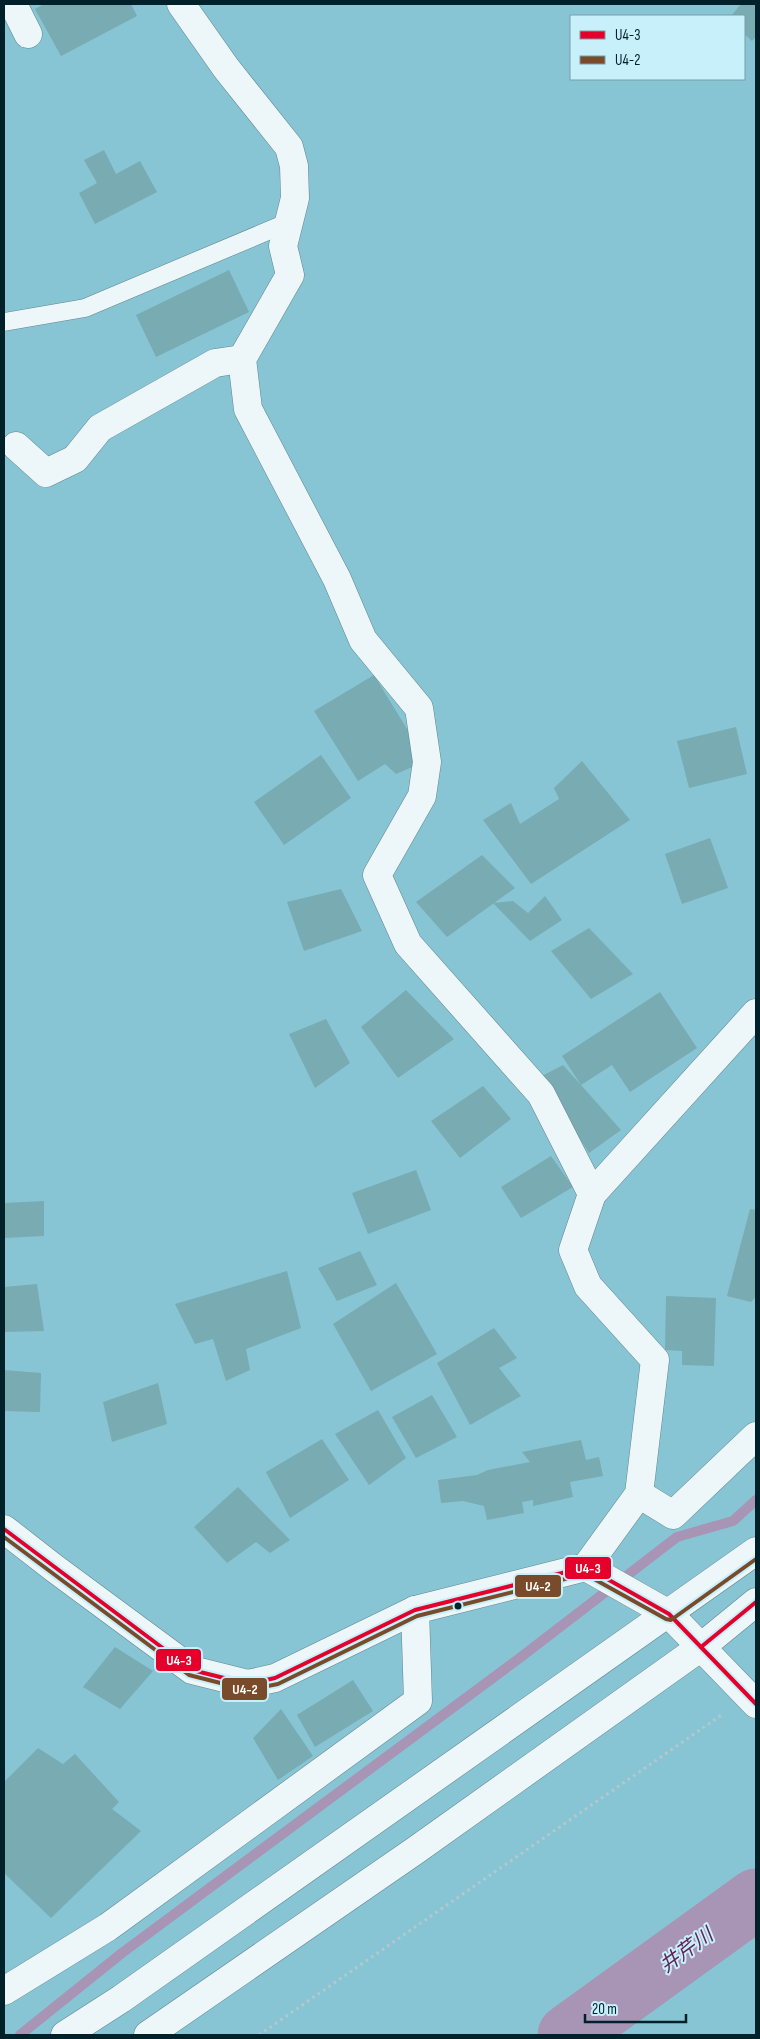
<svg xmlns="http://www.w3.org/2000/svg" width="760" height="2039" font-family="'Sofia Sans Condensed','Noto Sans JP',sans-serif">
	<rect width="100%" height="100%" fill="#88c5d4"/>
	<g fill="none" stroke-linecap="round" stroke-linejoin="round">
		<!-- stream -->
		<polyline stroke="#a894b5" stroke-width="10" points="20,2035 122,1953 521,1657 677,1537 733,1521 756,1500"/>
		<!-- river -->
		<polyline stroke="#a894b5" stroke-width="61" points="568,2035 756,1899"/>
	</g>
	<!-- building -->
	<g fill="#78abb2">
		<polygon points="44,4 131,4 137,16 61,56 35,9"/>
		<polygon points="741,4 756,4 756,37 752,41 744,34 744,16 731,16"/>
		<polygon points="104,150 116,174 140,161 157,192 95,224 79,193 97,183 84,160"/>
		<polygon points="229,270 249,312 156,357 136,315"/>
		<polygon points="374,675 415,742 424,762 396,774 385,764 358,781 314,711"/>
		<polygon points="736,727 747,774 689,788 677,741"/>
		<polygon points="321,755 351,798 284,845 254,802"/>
		<polygon points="582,761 630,820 531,884 483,820 511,803 520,824 559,799 554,788"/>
		<polygon points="710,838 728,888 682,904 665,854"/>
		<polygon points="482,855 515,888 447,937 416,902"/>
		<polygon points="341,889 362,931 304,951 287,902"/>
		<polygon points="545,896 562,920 530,941 493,903 513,901 528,913"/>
		<polygon points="589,928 633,974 591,999 551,951"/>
		<polygon points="406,990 454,1039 398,1078 361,1027"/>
		<polygon points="660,992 697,1048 630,1092 612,1065 581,1085 621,1130 589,1153 540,1077 563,1065 581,1085 562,1056"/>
		<polygon points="326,1019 350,1063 315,1088 289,1034"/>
		<polygon points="483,1086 511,1119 460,1158 431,1121"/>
		<polygon points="551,1156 573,1187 521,1218 501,1187"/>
		<polygon points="416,1170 431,1210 368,1234 352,1193"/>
		<polygon points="44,1201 44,1236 4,1238 4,1203"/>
		<polygon points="750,1209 756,1210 756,1297 751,1302 727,1296"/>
		<polygon points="360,1251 377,1285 337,1301 318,1268"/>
		<polygon points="287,1271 301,1328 246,1349 250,1370 226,1381 213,1339 195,1344 175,1304"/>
		<polygon points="396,1283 437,1354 371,1391 333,1324"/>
		<polygon points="37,1284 44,1331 4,1332 4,1287"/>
		<polygon points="666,1296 716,1298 714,1366 682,1365 682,1351 665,1350"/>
		<polygon points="494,1328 517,1358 499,1368 521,1396 470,1425 437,1363"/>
		<polygon points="4,1370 41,1373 40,1412 4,1411"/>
		<polygon points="158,1383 167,1424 112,1442 103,1402"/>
		<polygon points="432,1395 457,1437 416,1458 392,1417"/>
		<polygon points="378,1410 406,1458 369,1485 335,1434"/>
		<polygon points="322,1439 349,1480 290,1518 266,1472"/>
		<polygon points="581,1440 586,1460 599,1457 603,1476 570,1482 573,1497 533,1506 533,1500 522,1502 524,1513 487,1520 484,1506 463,1501 441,1503 438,1480 477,1475 488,1470 530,1462 522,1452"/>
		<polygon points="238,1487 290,1540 270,1553 256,1542 227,1563 194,1527"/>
		<polygon points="115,1647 153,1671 120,1709 83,1687"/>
		<polygon points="353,1680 373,1711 315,1747 297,1715"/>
		<polygon points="281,1709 313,1756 278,1780 253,1738"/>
		<polygon points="38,1748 63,1764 75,1754 119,1802 112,1809 141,1831 51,1918 4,1873 4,1782"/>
	</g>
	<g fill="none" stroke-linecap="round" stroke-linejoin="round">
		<defs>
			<polyline id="lane" points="4,322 85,308 289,222"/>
			<g id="street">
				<polyline points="13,4 28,34"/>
				<polyline points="181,4 226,68 289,147 294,166 295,198 283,246 290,275 242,359 248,409 337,579 363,640 419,708 427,762 422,796 377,875 408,944 541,1094 592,1194"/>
				<polyline points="16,446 46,473 75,459 100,428 215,363 242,359"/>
				<polyline points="639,1494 673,1515 756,1436"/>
				<polyline points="4,1529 54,1568 192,1670 248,1684"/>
				<polyline points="586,1567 639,1494 655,1360 588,1286 573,1250 592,1194 756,1013"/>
				<polyline points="669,1614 756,1704"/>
				<polyline points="4,1991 108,1927 418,1701 415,1610"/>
			</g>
			<g id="secondary">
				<polyline points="248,1684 275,1678 415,1610 586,1567 669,1614"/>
				<polyline points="65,2035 121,1999 756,1551"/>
				<polyline points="148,2035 416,1850 701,1647 756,1602"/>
			</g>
		</defs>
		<!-- lane casing -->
		<use href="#lane" stroke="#5e858f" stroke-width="19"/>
		<!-- street casing -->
		<use href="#street" stroke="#5e858f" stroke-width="29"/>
		<!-- secondary casing -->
		<use href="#secondary" stroke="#5e858f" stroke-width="29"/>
		<!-- path -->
		<polyline stroke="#b6c8cd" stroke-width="3" stroke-dasharray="2.5 4" stroke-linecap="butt" points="259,2035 723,1714"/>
		<!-- lane -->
		<use href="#lane" stroke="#edf6f9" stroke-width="18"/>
		<!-- street -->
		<use href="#street" stroke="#edf6f9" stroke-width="28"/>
		<!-- secondary -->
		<use href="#secondary" stroke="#edf6f9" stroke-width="28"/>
		<defs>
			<g id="bus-1">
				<polyline points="4,1529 192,1670 248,1684 275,1678 415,1610 586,1567 669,1614 756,1704"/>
				<polyline points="701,1647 756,1602"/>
			</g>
			<polyline id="bus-2" points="4,1537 189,1675 248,1690 278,1684 417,1616 585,1574 666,1619 671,1620 756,1559"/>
		</defs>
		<!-- bus-1 casing -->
		<use href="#bus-1" stroke="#c8f0fb" stroke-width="8"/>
		<!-- bus-2 casing -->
		<use href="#bus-2" stroke="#c8f0fb" stroke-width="8"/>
		<!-- bus-1 -->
		<use href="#bus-1" stroke="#e4002b" stroke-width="4"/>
		<!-- bus-2 -->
		<use href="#bus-2" stroke="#7a4b2a" stroke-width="4"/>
	</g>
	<!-- markers -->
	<circle fill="#002129" stroke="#c8f0fb" stroke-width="2" cx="458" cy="1606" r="4.5"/>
	<g text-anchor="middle" stroke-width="4" stroke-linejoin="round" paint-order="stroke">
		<!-- water labels -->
		<g font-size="20" font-style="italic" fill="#632157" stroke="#c8f0fb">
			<text transform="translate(686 1950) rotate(-36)" y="7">井芹川</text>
		</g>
	</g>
	<g stroke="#c8f0fb" stroke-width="2">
		<rect x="564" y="1556" width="48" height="24" rx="5" fill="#e4002b"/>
		<rect x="514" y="1574" width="48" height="24" rx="5" fill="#7a4b2a"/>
		<rect x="155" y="1648" width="47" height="24" rx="5" fill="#e4002b"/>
		<rect x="221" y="1677" width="47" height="24" rx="5" fill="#7a4b2a"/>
	</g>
	<g font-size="14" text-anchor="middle" font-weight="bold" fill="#fff">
		<text x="588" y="1573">U4-3</text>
		<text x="538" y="1591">U4-2</text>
		<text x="179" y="1665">U4-3</text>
		<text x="245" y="1694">U4-2</text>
	</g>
	<!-- border -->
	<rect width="760" height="2039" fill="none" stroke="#002129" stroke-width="10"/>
	<!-- legend -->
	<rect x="570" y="15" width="175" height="65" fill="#c8f0fb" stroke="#789da7"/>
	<rect x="580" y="31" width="25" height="8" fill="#e4002b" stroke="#789da7"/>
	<text x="615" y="40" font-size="15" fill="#002129">U4-3</text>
	<rect x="580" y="56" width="25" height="8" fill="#7a4b2a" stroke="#789da7"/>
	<text x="615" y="65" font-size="15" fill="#002129">U4-2</text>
	<!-- scale -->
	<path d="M585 2014v8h101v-8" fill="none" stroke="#002129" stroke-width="2.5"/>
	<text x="592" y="2014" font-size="15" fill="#002129" stroke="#c8f0fb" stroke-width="4" paint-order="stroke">20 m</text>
</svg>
